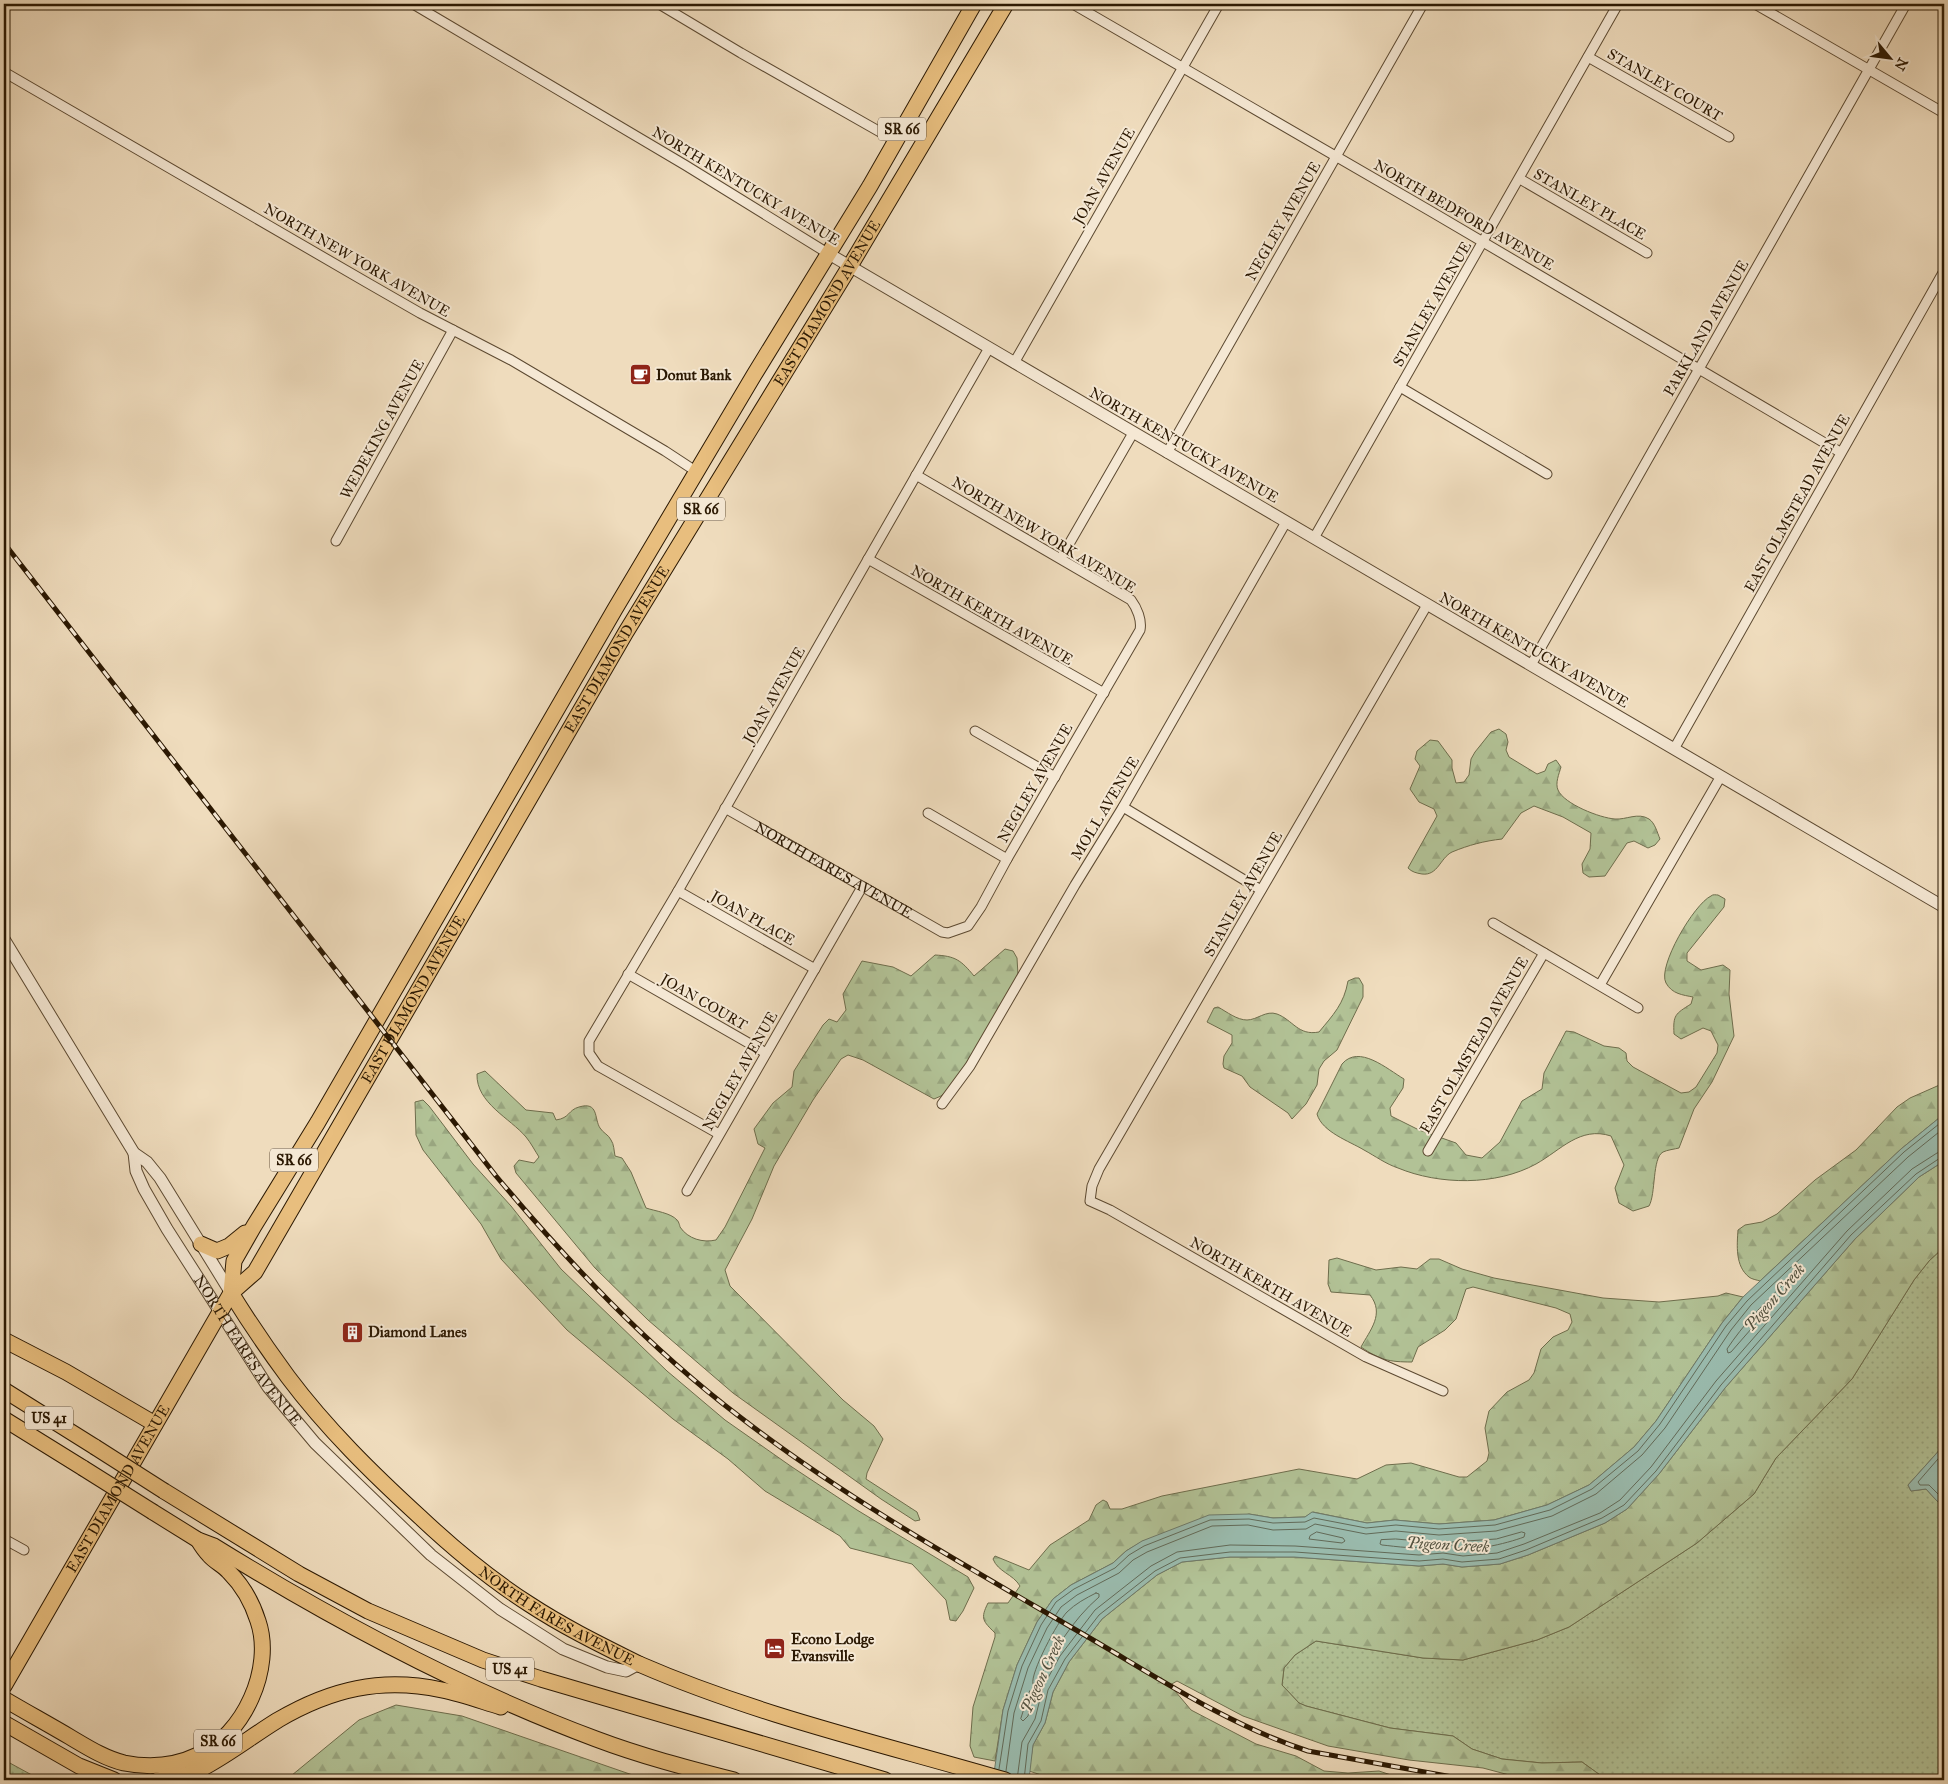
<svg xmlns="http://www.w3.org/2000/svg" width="1948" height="1784" font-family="'IM FELL Great Primer',serif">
	<defs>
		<pattern id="green-dots" width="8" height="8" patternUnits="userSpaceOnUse" patternTransform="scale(1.25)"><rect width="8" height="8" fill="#b2c296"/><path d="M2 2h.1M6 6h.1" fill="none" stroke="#99a680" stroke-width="1.8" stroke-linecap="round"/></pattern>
		<pattern id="forest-firs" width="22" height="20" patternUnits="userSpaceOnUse" patternTransform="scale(1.25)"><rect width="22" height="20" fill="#b2c296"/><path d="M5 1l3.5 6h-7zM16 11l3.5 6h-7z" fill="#99a680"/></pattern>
	</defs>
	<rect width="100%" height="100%" fill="#efdcbd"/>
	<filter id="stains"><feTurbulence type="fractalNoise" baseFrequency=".004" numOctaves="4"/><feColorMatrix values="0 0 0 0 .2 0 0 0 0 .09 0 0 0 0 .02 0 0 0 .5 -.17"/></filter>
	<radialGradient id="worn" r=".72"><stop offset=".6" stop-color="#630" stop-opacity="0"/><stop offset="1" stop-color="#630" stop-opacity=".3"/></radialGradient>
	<!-- green -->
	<g fill="url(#green-dots)" stroke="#6e6d4c">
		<polygon points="1944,1247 1944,1445 1908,1485 1911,1491 1926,1489 1937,1501 1944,1506 1944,1780 1607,1780 1582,1762 1542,1763 1502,1759 1472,1749 1453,1736 1390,1728 1306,1706 1299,1703 1282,1685 1284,1668 1295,1655 1316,1641 1423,1658 1463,1660 1537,1640 1569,1627 1697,1543 1754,1494 1776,1458 1852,1379 1914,1280 1929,1261"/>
		<polygon points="4,1762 8,1762 41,1780 4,1780"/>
	</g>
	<!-- forest -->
	<g fill="url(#forest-firs)" stroke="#6e6d4c">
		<path d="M1499 729 1506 734 1508 742 1506 750 1509 757 1537 774 1545 771 1548 764 1556 760 1561 767C1559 774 1555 783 1558 790 1564 804 1600 818 1615 819 1626 820 1638 812 1649 819 1655 823 1657 832 1660 839L1655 845 1648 848 1634 841 1627 843 1605 876 1589 877 1583 873 1582 864 1590 849 1591 833 1563 817 1534 806 1521 813 1502 839C1484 841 1469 845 1452 852 1440 858 1438 876 1422 874 1416 873 1412 872 1408 868L1437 816 1434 809 1419 802 1410 789 1420 766 1415 759 1417 751 1430 740 1438 741 1452 760V768L1456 783 1464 782 1469 775 1471 759 1475 752 1491 732Z"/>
		<path d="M1718 895 1725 899 1724 907 1687 953V961L1701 970 1723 965 1730 970 1729 994 1734 1036 1712 1082 1694 1109 1679 1148C1675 1149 1667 1150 1663 1152 1652 1158 1656 1194 1649 1206L1633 1211 1619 1203 1615 1188 1624 1165 1611 1136C1580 1126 1561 1150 1536 1164 1496 1186 1439 1185 1398 1168 1386 1164 1375 1156 1364 1150 1349 1141 1322 1132 1317 1114L1342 1064C1359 1044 1387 1069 1404 1079L1403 1088 1390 1108 1391 1116 1419 1130 1456 1143 1466 1155 1482 1158 1500 1142 1522 1101 1542 1089 1544 1073 1566 1031 1574 1032 1604 1046 1619 1048 1626 1053 1627 1061 1633 1067 1681 1093 1689 1092 1696 1087 1717 1053 1718 1045 1711 1031 1703 1028 1681 1039 1674 1034C1673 1015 1675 1014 1691 1004L1693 997C1683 995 1672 994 1666 983 1657 967 1694 904 1711 896 1713 894 1716 895 1718 895Z"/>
		<path d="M1005 949 1013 951 1017 958 1018 975 958 1079 941 1096 934 1099 863 1060 848 1055 841 1059 813 1100 774 1166 752 1219 725 1270 730 1286 843 1400 874 1426 883 1439 867 1473 866 1479 917 1512 920 1520 915 1521 881 1499 733 1393 648 1320 595 1268 516 1173 514 1166 519 1160 534 1163 539 1157C535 1151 531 1143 526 1137 510 1118 476 1103 477 1074L485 1071 526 1110 553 1113 556 1120C570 1118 568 1110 579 1107 599 1101 594 1119 600 1128 603 1133 609 1135 611 1140 614 1144 614 1151 615 1156L622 1158 631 1172 646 1208C655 1211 671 1213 677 1220 678 1220 680 1226 680 1227 688 1239 703 1243 716 1240L725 1227 765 1148 758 1144 754 1129 773 1103 792 1087 794 1071 823 1025 829 1019 837 1022 846 1010 843 994 862 961 893 967 911 976 935 955C955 956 961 960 974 976Z"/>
		<path d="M1355 978H1359L1363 985V997L1337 1050 1324 1061 1319 1069 1317 1085 1306 1104 1292 1119 1288 1113 1250 1087 1242 1076 1224 1068 1223 1064 1224 1056 1232 1043V1035L1207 1022 1214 1008 1218 1007C1227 1012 1237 1020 1247 1020 1257 1020 1266 1010 1277 1014 1293 1020 1298 1036 1319 1032 1333 1015 1344 1004 1348 981Z"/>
		<path d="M1944 1083V1114L1901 1149 1760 1281C1757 1280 1751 1279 1749 1277 1735 1266 1737 1245 1738 1230L1745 1225 1762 1222 1777 1214 1815 1180 1856 1150 1897 1107 1910 1098Z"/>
		<polygon points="423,1100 429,1106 473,1164 511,1206 561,1269 667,1371 725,1420 792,1467 857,1510 968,1577 974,1588 963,1611 956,1621 950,1620 946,1600 912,1564 850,1548 840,1536 765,1491 728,1459 673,1419 567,1330 501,1259 481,1224 423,1150 416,1135 415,1102"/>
		<polygon points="1944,1161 1944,1247 1929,1261 1914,1280 1852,1379 1776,1458 1754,1494 1697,1543 1569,1627 1537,1640 1463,1660 1423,1658 1316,1641 1295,1655 1284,1668 1282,1685 1299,1703 1306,1706 1390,1728 1453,1736 1472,1749 1502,1759 1542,1763 1582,1762 1607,1780 1528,1780 1483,1768 1409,1760 1328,1746 1243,1716 1177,1681 1170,1685 1191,1710 1256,1744 1296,1756 1324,1771 1348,1773 1379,1771 1406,1780 1057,1780 1029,1771 1033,1745 1045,1723 1053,1692 1069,1662 1102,1619 1157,1575 1182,1562 1230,1557 1294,1557 1419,1566 1443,1564 1462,1567 1500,1564 1528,1555 1605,1523 1627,1509 1659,1474 1725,1388 1855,1239 1919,1177"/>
		<path d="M1337 1258 1376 1270 1401 1267 1417 1269 1430 1259H1439L1462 1269 1494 1278 1603 1298 1659 1302 1718 1296 1726 1293 1743 1297 1722 1323 1656 1421 1634 1447 1589 1485 1547 1505 1494 1520 1439 1524 1395 1520 1367 1523 1313 1512 1305 1517 1273 1518 1249 1514 1143 1541 1126 1551 1113 1563 1071 1585 1053 1599 1037 1622 1017 1665 1003 1710 995 1761 974 1757 970 1746 973 1707 995 1637V1633C983 1621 980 1619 988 1603H1008L1020 1586C1013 1574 998 1572 993 1559L995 1556 1029 1570 1050 1545 1089 1520 1096 1505 1103 1500 1107 1502 1110 1509H1122L1162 1496 1299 1469 1357 1479 1386 1465 1411 1463 1459 1477H1467L1487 1461 1489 1453 1485 1428 1489 1411 1507 1392 1529 1380 1534 1373 1541 1349 1553 1337 1568 1330 1572 1322 1570 1314 1556 1308 1473 1287 1466 1289 1456 1319 1445 1330 1418 1347 1412 1362C1389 1362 1380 1360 1361 1347 1370 1330 1385 1314 1370 1295L1331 1292 1328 1284 1329 1260Z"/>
		<polygon points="396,1705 462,1716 647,1780 286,1780 359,1720"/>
	</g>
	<!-- water -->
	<g fill="#9abcaf" stroke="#6e7a6a">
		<polygon points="1944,1114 1944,1161 1919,1177 1855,1239 1725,1388 1659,1474 1627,1509 1605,1523 1528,1555 1500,1564 1462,1567 1443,1564 1419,1566 1294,1557 1230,1557 1182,1562 1157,1575 1102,1619 1069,1662 1053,1692 1045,1723 1033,1745 1029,1780 993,1780 1003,1710 1017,1665 1037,1622 1053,1599 1071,1585 1113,1563 1126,1551 1142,1541 1209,1515 1249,1514 1273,1518 1305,1517 1312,1512 1367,1523 1395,1520 1439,1524 1494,1520 1547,1505 1589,1485 1634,1447 1656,1421 1722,1323 1743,1297 1901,1149"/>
		<polygon points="1944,1445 1944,1506 1937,1501 1926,1489 1911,1491 1908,1485"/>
	</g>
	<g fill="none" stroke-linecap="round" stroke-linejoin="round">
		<!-- shore -->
		<g stroke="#626a58" stroke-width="1">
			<path d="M1783 1285 1786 1286V1289L1731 1352 1728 1353 1727 1349C1743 1325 1762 1305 1783 1285Z"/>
			<polyline points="1944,1452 1918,1482 1920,1485 1929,1485 1944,1500"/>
			<polygon points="1317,1532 1343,1538 1345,1541 1342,1543 1309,1539 1310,1536"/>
			<path d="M1522 1532 1525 1533 1524 1537C1508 1543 1464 1555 1450 1544L1452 1542 1496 1539Z"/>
			<path d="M1396 1539 1429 1542 1431 1544C1422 1551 1394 1546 1382 1545L1380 1544 1381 1540Z"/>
			<path d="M1096 1593 1099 1594V1597C1072 1620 1053 1653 1036 1684H1033C1030 1673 1058 1621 1067 1612 1075 1604 1086 1598 1096 1593Z"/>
			<polygon points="1030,1691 1033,1694 1028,1716 1023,1721 1021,1719"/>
			<polyline points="999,1769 1008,1711 1022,1666 1041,1625 1056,1602 1074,1589 1115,1568 1129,1555 1144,1546 1210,1520 1249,1519 1273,1523 1305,1522 1314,1518 1366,1528 1396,1525 1439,1529 1495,1525 1550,1510 1592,1489 1638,1451 1660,1424 1726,1326 1747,1301 1904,1152 1944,1120"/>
			<polyline points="1006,1771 1014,1713 1028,1668 1047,1628 1061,1607 1077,1595 1119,1573 1133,1560 1147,1552 1212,1526 1248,1525 1273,1530 1306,1529 1315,1524 1366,1534 1396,1531 1439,1535 1496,1531 1552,1516 1596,1494 1642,1455 1665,1428 1731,1330 1751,1305 1908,1157 1944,1128"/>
			<polyline points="1017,1780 1022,1742 1035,1719 1043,1687 1060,1656 1095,1610 1151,1566 1177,1552 1230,1545 1295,1546 1419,1555 1443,1553 1463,1556 1497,1553 1524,1544 1600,1513 1620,1500 1651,1467 1716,1381 1847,1231 1912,1169 1937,1153 1944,1151"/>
			<polyline points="1024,1780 1028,1744 1041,1721 1048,1690 1065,1659 1099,1615 1155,1571 1180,1558 1230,1552 1295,1552 1419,1561 1443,1559 1462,1562 1499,1559 1526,1550 1602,1518 1624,1505 1656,1471 1721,1385 1851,1235 1916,1174 1940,1158 1944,1157"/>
		</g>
		<defs>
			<g id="minor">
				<polyline points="413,4 685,165 829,254"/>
				<polyline points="659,4 741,53 896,141"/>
				<polyline points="1073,4 1432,212 1840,452"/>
				<polyline points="1755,4 1944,113"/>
				<polyline points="1588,57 1729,137"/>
				<polyline points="4,72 366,282 420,313 511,360 665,451 697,472"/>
				<polyline points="1520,179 1647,253"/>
				<polyline points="1014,363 1219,4"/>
				<polyline points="1400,387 1547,474"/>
				<polyline points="1167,453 1423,4"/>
				<polyline points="1314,538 1618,4"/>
				<polyline points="336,541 453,330"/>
				<polyline points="1061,558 1133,433"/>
				<polyline points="868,559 1104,693"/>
				<polyline points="1427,605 1099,1169 1092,1186 1090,1201 1110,1210 1366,1357 1443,1391"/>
				<polyline points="1531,665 1906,4"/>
				<polyline points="975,731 1055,777"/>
				<polyline points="1674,749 1944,271"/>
				<polyline points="1123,807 1261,890"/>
				<path id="s1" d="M725 808 942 932 948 933 968 926 981 907 1007 859 1140 630C1142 620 1137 608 1131 600L916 475"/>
				<polyline points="928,813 1007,859"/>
				<polyline points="678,891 815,969"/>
				<polyline points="1493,923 1638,1008"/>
				<polyline points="628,974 766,1053"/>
				<polyline points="1600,985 1721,776"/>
				<polyline points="942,1104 970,1066 1075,885 1123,807 1286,522"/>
				<polyline points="719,1134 598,1066 589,1053 589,1041 678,891 989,348"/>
				<polyline points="1428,1151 1544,953"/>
				<polyline points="687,1191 862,887"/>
				<polyline points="4,1539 24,1550"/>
			</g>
			<g id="tertiary">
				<polyline points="829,254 1944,907"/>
				<polyline points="4,939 134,1153 147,1162 160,1178 231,1293"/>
				<path id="s2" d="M134 1153 136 1171 144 1189 167 1229 268 1387 315 1443 431 1555 500 1609 563 1649 607 1667 626 1671 639 1664"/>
			</g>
			<g id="primary">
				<polyline points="201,1244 217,1251 229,1246 245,1233"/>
				<polyline points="231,1293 234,1261 254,1226 318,1122 615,609 754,375 870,186 974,4"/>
				<path id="s3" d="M231 1293C249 1322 268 1350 288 1377 327 1429 373 1474 420 1517 454 1549 490 1579 529 1604 564 1627 601 1645 639 1664"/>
				<path id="s4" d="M4 1686 220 1312 231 1293 255 1272 626 632 850 266 1006 4"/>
			</g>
			<g id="trunk">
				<polyline points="4,1340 66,1372 155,1424"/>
				<polyline points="4,1390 95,1447"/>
				<polyline points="4,1419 83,1468"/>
				<polyline points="164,1491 299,1574 368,1611 483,1660 541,1679 885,1780"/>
				<path d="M153 1512 198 1540 214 1546C335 1621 462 1689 596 1739 641 1756 687 1768 734 1780"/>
				<path d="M639 1664C756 1715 882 1744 1005 1780"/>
				<path d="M4 1699C26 1712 48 1724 70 1737 87 1747 104 1758 124 1763 149 1768 175 1766 198 1755 244 1735 274 1668 258 1621 252 1602 243 1586 229 1572 223 1565 215 1562 209 1555 205 1551 201 1545 198 1540"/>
				<polyline points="4,1723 79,1766 114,1780"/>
				<path d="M158 1780 186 1775 201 1769C228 1755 252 1736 278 1720 331 1689 381 1677 442 1690 462 1694 481 1701 501 1707"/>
			</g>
		</defs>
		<!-- minor casing -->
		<use href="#minor" stroke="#5c4931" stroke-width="11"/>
		<!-- tertiary casing -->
		<use href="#tertiary" stroke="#5c4931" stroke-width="13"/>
		<!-- primary casing -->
		<use href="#primary" stroke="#2b1802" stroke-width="17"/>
		<!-- trunk casing -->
		<use href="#trunk" stroke="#2b1802" stroke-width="17"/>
		<!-- minor -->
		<use href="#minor" stroke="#f5e8d4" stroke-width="9"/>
		<!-- tertiary -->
		<use href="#tertiary" stroke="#f5e8d4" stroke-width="11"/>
		<!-- primary -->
		<use href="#primary" stroke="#e8be7e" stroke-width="15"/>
		<!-- trunk -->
		<use href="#trunk" stroke="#e8be7e" stroke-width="15"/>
		<defs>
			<path id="rail" d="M4 543 496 1176C570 1264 648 1347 740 1417 845 1498 961 1563 1076 1630 1151 1673 1225 1724 1308 1751L1469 1780"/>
		</defs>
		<!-- rail casing -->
		<use href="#rail" stroke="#2b1802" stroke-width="5"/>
		<!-- rail -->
		<use href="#rail" stroke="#f5e8d4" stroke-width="3" stroke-dasharray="9" stroke-linecap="butt"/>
		<defs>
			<g id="trunk-bridge">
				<polyline points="95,1447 164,1491"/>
				<polyline points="83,1468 153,1512"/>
			</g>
		</defs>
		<!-- trunk-bridge casing -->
		<use href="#trunk-bridge" stroke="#2b1802" stroke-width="17" stroke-linecap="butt"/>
		<!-- trunk-bridge -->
		<use href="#trunk-bridge" stroke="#e8be7e" stroke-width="15"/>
	</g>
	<!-- icons -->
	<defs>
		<symbol id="cafe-square" viewBox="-11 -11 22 22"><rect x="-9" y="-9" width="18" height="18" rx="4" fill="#8f2418" stroke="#f5e8d4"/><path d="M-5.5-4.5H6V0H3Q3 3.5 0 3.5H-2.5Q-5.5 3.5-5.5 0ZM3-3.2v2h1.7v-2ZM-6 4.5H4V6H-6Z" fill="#fff"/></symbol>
		<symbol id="building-square" viewBox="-11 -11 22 22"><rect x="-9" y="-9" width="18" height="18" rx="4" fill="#8f2418" stroke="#f5e8d4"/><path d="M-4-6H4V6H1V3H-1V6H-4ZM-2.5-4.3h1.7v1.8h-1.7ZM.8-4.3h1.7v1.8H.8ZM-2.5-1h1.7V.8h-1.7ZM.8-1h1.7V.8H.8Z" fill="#fff"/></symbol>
		<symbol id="hotel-square" viewBox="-11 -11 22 22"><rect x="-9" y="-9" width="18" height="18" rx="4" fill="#8f2418" stroke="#f5e8d4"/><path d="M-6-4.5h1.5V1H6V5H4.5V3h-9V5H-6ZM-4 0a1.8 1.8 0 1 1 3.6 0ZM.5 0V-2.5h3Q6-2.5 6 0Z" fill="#fff"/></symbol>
	</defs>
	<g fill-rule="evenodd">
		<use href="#cafe-square" x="628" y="362" width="25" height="25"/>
		<use href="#building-square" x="340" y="1320" width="25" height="25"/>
		<use href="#hotel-square" x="762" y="1636" width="25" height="25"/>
	</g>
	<g text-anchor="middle" stroke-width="4" stroke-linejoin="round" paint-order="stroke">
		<!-- shield labels -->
		<g fill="#f5e8d4" stroke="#685641" stroke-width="1">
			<rect x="878" y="117.5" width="48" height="23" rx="4"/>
			<rect x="677" y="497.5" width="48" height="23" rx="4"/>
			<rect x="270" y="1148.5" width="48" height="23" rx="4"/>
			<rect x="25" y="1406.5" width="48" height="23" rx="4"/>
			<rect x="486" y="1657.5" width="48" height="23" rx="4"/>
			<rect x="194" y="1729.5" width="48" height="23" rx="4"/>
		</g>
		<g font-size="14" font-weight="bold" fill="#2b1802">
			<text x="902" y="134">SR 66</text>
			<text x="701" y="514">SR 66</text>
			<text x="294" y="1165">SR 66</text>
			<text x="49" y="1423">US 41</text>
			<text x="510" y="1674">US 41</text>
			<text x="218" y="1746">SR 66</text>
		</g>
		<!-- street labels -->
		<g font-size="15" fill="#2b1802" stroke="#f5e8d4">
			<text transform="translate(1665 85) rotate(30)" y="5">STANLEY COURT</text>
			<text transform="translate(1104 176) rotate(-60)" y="5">JOAN AVENUE</text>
			<text transform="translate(746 186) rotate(31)" y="5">NORTH KENTUCKY AVENUE</text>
			<text transform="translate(1590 204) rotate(30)" y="5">STANLEY PLACE</text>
			<text transform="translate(1464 215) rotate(30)" y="5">NORTH BEDFORD AVENUE</text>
			<text transform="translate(1283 221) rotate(-60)" y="5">NEGLEY AVENUE</text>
			<text transform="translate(357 260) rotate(30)" y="5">NORTH NEW YORK AVENUE</text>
			<text dy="5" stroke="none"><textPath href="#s4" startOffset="1611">EAST DIAMOND AVENUE</textPath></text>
			<text transform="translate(1432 304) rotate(-60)" y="5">STANLEY AVENUE</text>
			<text transform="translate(1706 328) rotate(-60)" y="5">PARKLAND AVENUE</text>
			<text transform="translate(382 429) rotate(-61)" y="5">WEDEKING AVENUE</text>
			<text transform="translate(1184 445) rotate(30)" y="5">NORTH KENTUCKY AVENUE</text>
			<text transform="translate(1797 503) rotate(-61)" y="5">EAST OLMSTEAD AVENUE</text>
			<text transform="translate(1044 535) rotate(31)" y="5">NORTH NEW YORK AVENUE</text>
			<text transform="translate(992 615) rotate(30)" y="5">NORTH KERTH AVENUE</text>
			<text dy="5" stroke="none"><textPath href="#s4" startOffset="1206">EAST DIAMOND AVENUE</textPath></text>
			<text transform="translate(1534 650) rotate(30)" y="5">NORTH KENTUCKY AVENUE</text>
			<text transform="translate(774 695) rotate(-60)" y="5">JOAN AVENUE</text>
			<text transform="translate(1035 783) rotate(-60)" y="5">NEGLEY AVENUE</text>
			<text transform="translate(1105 808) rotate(-59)" y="5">MOLL AVENUE</text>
			<text dy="5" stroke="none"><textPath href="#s1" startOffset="125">NORTH FARES AVENUE</textPath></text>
			<text transform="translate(1243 894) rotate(-60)" y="5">STANLEY AVENUE</text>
			<text transform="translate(753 918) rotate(30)" y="5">JOAN PLACE</text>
			<text dy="5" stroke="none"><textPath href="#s4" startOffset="801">EAST DIAMOND AVENUE</textPath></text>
			<text transform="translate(704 1002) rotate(30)" y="5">JOAN COURT</text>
			<text transform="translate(1474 1045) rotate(-60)" y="5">EAST OLMSTEAD AVENUE</text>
			<text transform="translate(740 1071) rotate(-60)" y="5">NEGLEY AVENUE</text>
			<text transform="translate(1271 1287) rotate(30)" y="5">NORTH KERTH AVENUE</text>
			<text dy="5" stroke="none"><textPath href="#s2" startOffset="230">NORTH FARES AVENUE</textPath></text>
			<text dy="5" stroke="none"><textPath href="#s4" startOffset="228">EAST DIAMOND AVENUE</textPath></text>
			<text dy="5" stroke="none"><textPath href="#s3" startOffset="464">NORTH FARES AVENUE</textPath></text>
		</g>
		<!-- poi labels -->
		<g font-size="15" font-weight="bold" fill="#2b1802" stroke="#f5e8d4" text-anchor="start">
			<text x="656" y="380">Donut Bank</text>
			<text x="368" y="1337">Diamond Lanes</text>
			<text x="791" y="1644">Econo Lodge<tspan x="791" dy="17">Evansville</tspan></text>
		</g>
		<!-- water labels -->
		<g font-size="16" font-style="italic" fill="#52513f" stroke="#f5e8d4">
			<text transform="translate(1774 1297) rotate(-49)" y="6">Pigeon Creek</text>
			<text transform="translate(1448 1544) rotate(3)" y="6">Pigeon Creek</text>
			<text transform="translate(1042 1674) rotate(-65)" y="6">Pigeon Creek</text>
		</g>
	</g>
	<!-- margin -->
	<rect width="1948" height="1784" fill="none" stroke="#efdcbd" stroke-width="20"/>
	<rect x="5" y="5" width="1938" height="1774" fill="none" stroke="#2b1802" stroke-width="2.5"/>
	<rect x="10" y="10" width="1928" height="1764" fill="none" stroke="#2b1802"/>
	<!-- north arrow -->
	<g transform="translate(1890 58) rotate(119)" stroke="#f5e8d4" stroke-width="4" paint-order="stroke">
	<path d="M0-4L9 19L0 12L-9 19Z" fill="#2b1802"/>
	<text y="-8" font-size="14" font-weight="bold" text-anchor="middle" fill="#2b1802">N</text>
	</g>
	<rect width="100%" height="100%" filter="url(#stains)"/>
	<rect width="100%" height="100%" fill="url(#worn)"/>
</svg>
